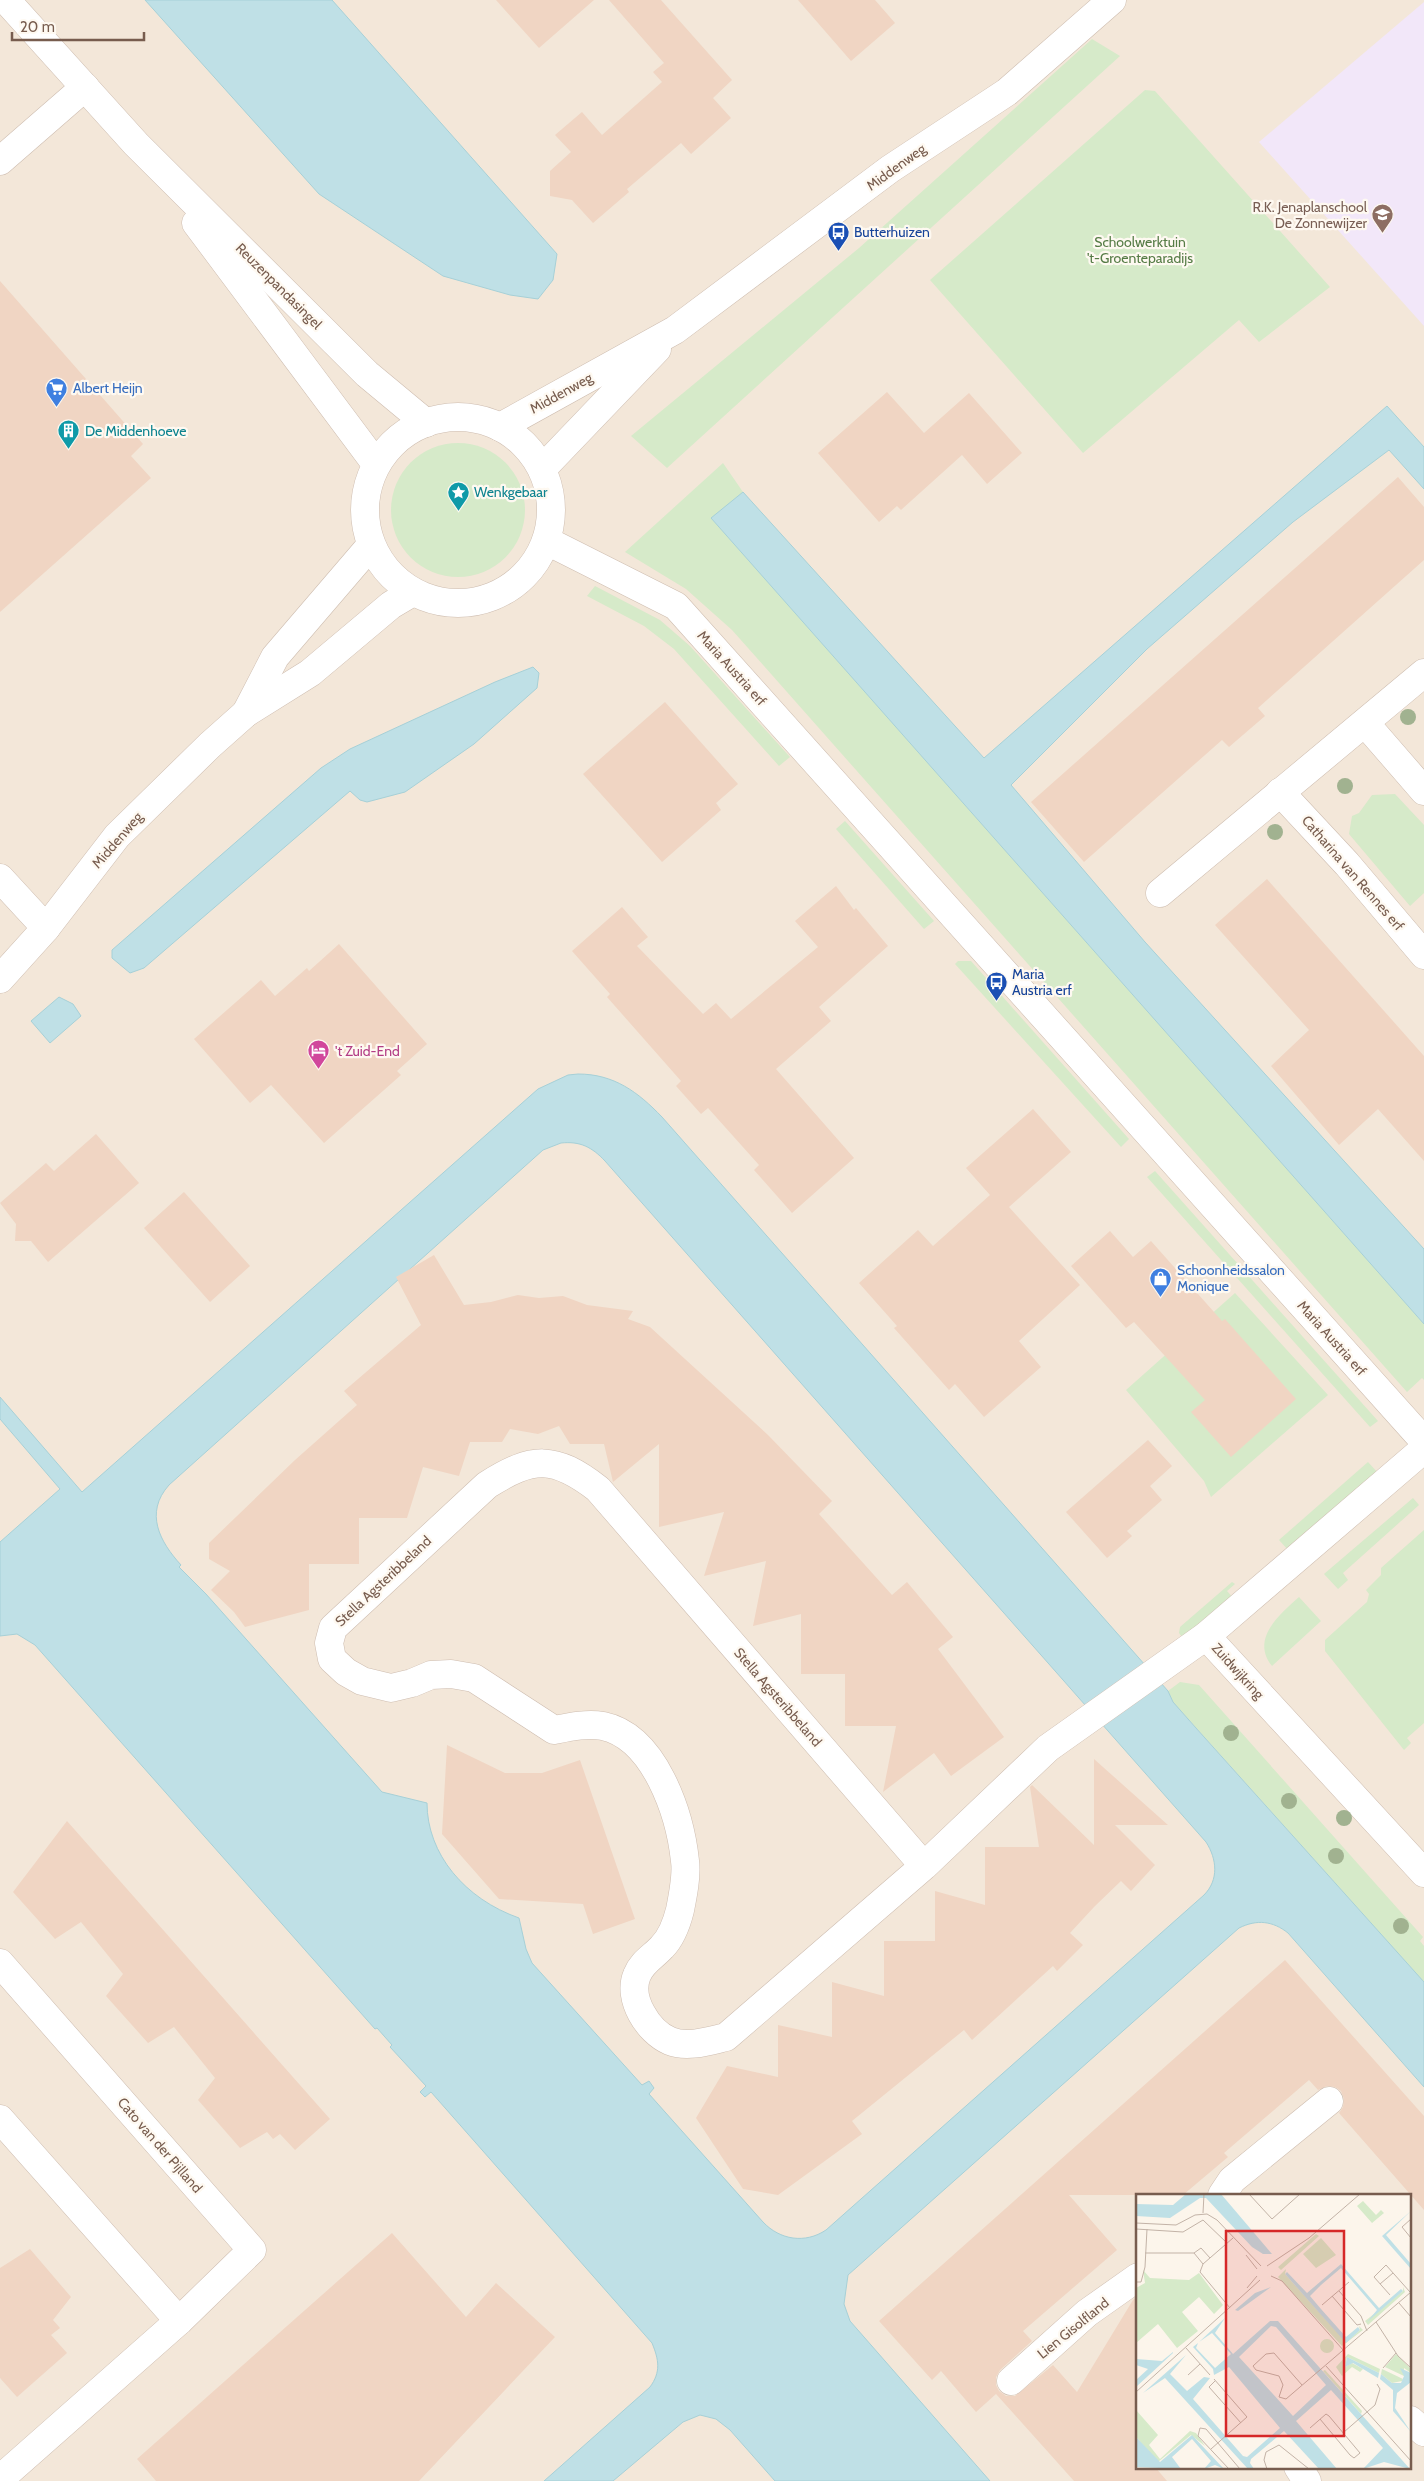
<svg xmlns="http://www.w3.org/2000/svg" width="1424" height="2481" font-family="Cabin,sans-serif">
	<rect width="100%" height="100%" fill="#fcf5eb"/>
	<!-- residential -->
	<path fill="#f3e7d9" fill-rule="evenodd" d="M0 0H1424V2481H0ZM1138 2195H1410V2467H1138Z"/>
	<!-- education -->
	<polygon fill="#f2e7f9" points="1424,2 1424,326 1259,142"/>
	<!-- green -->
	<g fill="#d6eac9">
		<polygon points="1092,39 1120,56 667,468 631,436 859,248"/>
		<polygon points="1145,90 1155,91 1330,287 1259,342 1239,320 1083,453 930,280"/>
		<circle cx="458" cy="510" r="67"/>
		<polygon points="723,463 743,492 712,519 1424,1324 1424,1380 1422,1378 1407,1392 732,630 686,589 625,552"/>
		<polygon points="595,586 660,620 690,646 790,757 779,766 674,649 644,626 587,596"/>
		<polygon points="1395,794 1424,825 1424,893 1410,906 1349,834 1352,816 1359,813 1372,795"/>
		<polygon points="845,821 934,921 924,929 836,829"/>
		<polygon points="958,961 971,961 1129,1139 1121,1147 955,964"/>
		<polygon points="1155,1171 1378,1421 1370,1427 1147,1177"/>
		<polygon points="1235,1293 1328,1395 1211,1497 1204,1481 1126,1390"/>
		<polygon points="1368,1462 1378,1473 1289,1551 1279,1540"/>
		<polygon points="1413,1498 1419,1505 1343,1573 1348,1580 1338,1589 1324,1574"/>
		<polygon points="1424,1530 1424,1723 1407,1738 1411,1743 1404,1750 1325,1651 1325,1640 1367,1602 1369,1594 1366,1590 1381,1575 1381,1568"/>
		<polygon points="1232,1582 1235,1584 1227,1591 1234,1599 1182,1637 1179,1633 1180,1627"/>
		<path d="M1299 1597 1321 1621 1272 1666C1250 1639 1280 1614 1299 1597Z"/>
		<polygon points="1180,1682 1199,1685 1423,1937 1420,1941 1424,1946 1424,1982 1173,1702 1168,1691"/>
	</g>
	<!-- water -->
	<g fill="#bfe0e6" stroke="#a6d0d7" fill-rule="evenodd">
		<polygon points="145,0 332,0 557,254 553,280 538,299 510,295 443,276 319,194"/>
		<polygon points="1387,406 1424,447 1424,489 1389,450 1293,522 1147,649 1011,785 1145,942 1424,1249 1424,1324 711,518 743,492 984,758"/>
		<polygon points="533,667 539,673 537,688 474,744 405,792 367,802 360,800 350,791 144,968 130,973 112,958 112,950 321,768 350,749 495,682"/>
		<polygon points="59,997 73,1004 81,1016 50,1043 31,1021"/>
		<path d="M578 1074C614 1074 638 1092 662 1117L1168 1691 1173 1702 1196 1728 1424 1982V2087L1288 1933C1273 1921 1257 1919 1239 1928L848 2275 844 2304 850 2321 990 2481H775L730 2430 716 2419 700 2415 683 2422 613 2481H544L650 2387C661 2372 659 2360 652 2343L431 2092 425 2097 420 2092 426 2086 390 2047 392 2045 377 2028 375 2029 35 1645 17 1634 0 1636V1542L60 1489 0 1419V1397L82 1492 538 1089 568 1075ZM561 1143C580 1141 592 1147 605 1161L1206 1842C1217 1859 1219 1880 1204 1895L826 2230C805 2244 780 2240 763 2222L649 2094 654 2088 649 2081 642 2085 532 1963 526 1949 519 1918C465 1899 427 1854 427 1803L382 1792 206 1594 179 1567 181 1565C160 1542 144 1513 169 1485L543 1150Z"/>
	</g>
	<!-- building -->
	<g fill="#f0d5c3">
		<polygon points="496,0 594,0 539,48"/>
		<polygon points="609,0 661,0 732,80 713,98 731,118 691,154 681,143 627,189 629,192 593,223 572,200 550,196 550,171 571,152 555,135 582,112 602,135 662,82 653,72 664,63"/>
		<polygon points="798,0 875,0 895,23 851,61"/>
		<polygon points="0,281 143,444 131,456 151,478 0,612"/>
		<polygon points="887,392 924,433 969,393 1022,453 987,484 962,455 901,510 897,506 879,522 818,453"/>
		<polygon points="1398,477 1424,507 1424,560 1258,708 1265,716 1229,747 1222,740 1084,862 1031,802"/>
		<polygon points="665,702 738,784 716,803 721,810 662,862 583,774"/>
		<polygon points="1267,879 1424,1056 1424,1161 1378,1109 1339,1145 1271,1066 1309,1030 1215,925"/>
		<polygon points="836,886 854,910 856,908 888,946 819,1007 831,1021 776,1069 854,1158 792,1213 754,1170 759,1165 708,1108 701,1114 676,1086 681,1081 607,997 610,994 572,951 622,907 648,937 637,946 703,1014 716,1003 731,1019 818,947 795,921"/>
		<polygon points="339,944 427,1044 397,1071 401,1075 324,1143 271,1085 250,1103 194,1039 261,980 275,996 307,968 309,971"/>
		<polygon points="1033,1109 1071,1152 1009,1207 1080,1285 1019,1341 1041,1367 984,1417 955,1384 949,1390 894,1328 897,1326 859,1283 918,1230 933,1246 990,1195 966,1168"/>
		<polygon points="96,1134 139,1183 48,1262 31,1241 15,1241 16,1224 0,1203 46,1163 54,1171"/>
		<polygon points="184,1192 250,1266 210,1302 144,1228"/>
		<polygon points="1110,1231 1133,1257 1151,1241 1222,1321 1225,1319 1296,1399 1231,1457 1191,1412 1205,1400 1134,1322 1126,1328 1071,1266"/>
		<polygon points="434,1255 464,1305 491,1302 518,1295 539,1298 563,1296 587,1305 633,1311 628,1319 650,1327 768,1435 832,1501 819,1514 892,1595 907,1582 953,1637 938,1649 1004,1737 951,1776 934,1753 883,1792 896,1726 845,1726 845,1674 801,1674 801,1614 753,1626 766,1561 704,1576 724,1512 659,1527 659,1444 613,1482 604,1444 570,1444 559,1426 538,1434 510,1429 502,1442 470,1442 459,1476 423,1467 407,1518 359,1518 359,1564 309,1564 309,1610 245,1627 234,1612 211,1590 230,1571 209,1559 209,1543 295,1460 357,1405 344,1391 421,1325 396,1277"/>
		<polygon points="1148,1440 1172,1466 1150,1486 1162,1500 1127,1531 1132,1536 1107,1558 1066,1512"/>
		<polygon points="447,1745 505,1773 542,1773 580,1760 635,1919 593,1934 583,1904 499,1899 442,1834"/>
		<polygon points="1094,1759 1168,1825 1115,1825 1155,1865 1131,1891 1121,1881 1095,1906 1070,1933 1083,1945 1057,1971 1053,1966 972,2040 964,2030 852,2121 862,2134 778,2195 743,2189 696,2118 727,2066 778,2077 778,2025 832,2037 832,1982 884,1996 884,1941 935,1941 935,1891 985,1905 985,1847 1039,1847 1030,1787 1032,1785 1094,1845"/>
		<polygon points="67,1821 330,2119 295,2150 280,2134 273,2139 267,2132 240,2148 198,2100 215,2078 174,2027 148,2043 106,1996 123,1974 81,1922 55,1939 13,1892"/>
		<polygon points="1285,1960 1424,2116 1424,2210 1339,2113 1343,2107 1344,2099 1341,2091 1335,2087 1327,2086 1318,2090 1309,2080 1224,2153 1228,2157 1183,2195 1069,2195 1117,2250 1023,2331 1032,2341 1000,2370 996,2377 996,2385 999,2391 1006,2396 1015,2396 1053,2365 1077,2392 1133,2300 1138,2296 1138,2467 1155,2467 1167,2481 1074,2481 996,2394 976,2412 941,2371 932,2380 879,2321"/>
		<polygon points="392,2233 466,2317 496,2283 555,2337 419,2481 156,2481 137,2459"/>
		<polygon points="30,2249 71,2297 53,2320 60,2328 51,2335 67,2353 17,2397 0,2378 0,2268"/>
	</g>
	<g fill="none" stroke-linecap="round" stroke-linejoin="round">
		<defs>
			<g id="street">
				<polyline points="6,0 136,144 367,374 426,423"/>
				<polyline points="0,161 85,87"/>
				<polyline points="196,223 376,464"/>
				<circle cx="458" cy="510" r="93"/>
				<polyline points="500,427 675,330 890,169 1007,92 1112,0"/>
				<polyline points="542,469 657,349"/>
				<polyline points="547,541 676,606 1424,1441"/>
				<polyline points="246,713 275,657 371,545"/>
				<polyline points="1365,723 1424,791"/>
				<polyline points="1280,792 1347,864 1424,955"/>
				<polyline points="0,878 46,928"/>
				<polyline points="1160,893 1424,673"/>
				<polyline points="0,979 46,928 117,836 210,745 246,713 310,673 391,605 413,592"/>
				<polyline points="1206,1636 1424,1873"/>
				<path d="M924 1866 598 1489C554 1455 533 1456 487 1485L333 1628 329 1643 332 1659 346 1672 362 1681 391 1688 412 1683 431 1675 451 1674 474 1678 554 1730C569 1727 587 1723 603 1726 655 1737 680 1814 685 1861 687 1875 683 1895 680 1910 677 1922 671 1938 662 1947 653 1957 642 1962 637 1975 627 1998 648 2032 670 2041 687 2048 709 2041 726 2037L924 1866 1048 1748 1206 1636 1424 1449"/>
				<polyline points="0,1963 252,2250 179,2321 0,2479"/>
				<polyline points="0,2119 179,2321"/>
				<polyline points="1222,2195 1232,2180 1329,2101"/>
				<polyline points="1011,2381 1087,2313 1138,2277"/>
				<polyline points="1410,2420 1424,2432"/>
				<polyline points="1298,2467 1307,2481"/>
			</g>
		</defs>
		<!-- street casing -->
		<use href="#street" stroke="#cebdb0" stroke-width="29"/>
		<!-- street -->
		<use href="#street" stroke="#fff" stroke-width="28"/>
	</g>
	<!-- trees -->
	<g fill="#a1b290">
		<circle cx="1408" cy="717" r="8"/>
		<circle cx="1345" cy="786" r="8"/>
		<circle cx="1275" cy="832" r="8"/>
		<circle cx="1231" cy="1733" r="8"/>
		<circle cx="1289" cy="1801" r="8"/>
		<circle cx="1344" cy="1818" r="8"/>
		<circle cx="1336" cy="1856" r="8"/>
		<circle cx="1401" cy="1926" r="8"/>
	</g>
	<!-- icons -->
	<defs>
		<symbol id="school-pin" viewBox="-11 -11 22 30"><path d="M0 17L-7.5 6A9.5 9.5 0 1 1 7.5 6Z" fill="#8d6e63" stroke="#fef9f1"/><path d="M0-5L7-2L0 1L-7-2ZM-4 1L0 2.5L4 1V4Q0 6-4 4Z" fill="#fff"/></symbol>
		<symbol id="bus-pin" viewBox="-11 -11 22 30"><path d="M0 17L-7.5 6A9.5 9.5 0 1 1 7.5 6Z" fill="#1a4fb4" stroke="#fef9f1"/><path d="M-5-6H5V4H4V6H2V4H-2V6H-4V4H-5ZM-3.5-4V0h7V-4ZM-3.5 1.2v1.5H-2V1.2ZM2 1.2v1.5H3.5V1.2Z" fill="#fff"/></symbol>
		<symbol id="supermarket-pin" viewBox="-11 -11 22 30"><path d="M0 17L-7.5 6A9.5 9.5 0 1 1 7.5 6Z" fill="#3f7fe0" stroke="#fef9f1"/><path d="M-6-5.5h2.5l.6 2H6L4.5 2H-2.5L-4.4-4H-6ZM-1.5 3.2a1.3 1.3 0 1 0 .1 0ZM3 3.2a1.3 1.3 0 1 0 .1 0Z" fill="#fff"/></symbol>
		<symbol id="building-pin" viewBox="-11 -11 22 30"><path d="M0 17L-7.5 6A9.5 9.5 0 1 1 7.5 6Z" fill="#0f9aa8" stroke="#fef9f1"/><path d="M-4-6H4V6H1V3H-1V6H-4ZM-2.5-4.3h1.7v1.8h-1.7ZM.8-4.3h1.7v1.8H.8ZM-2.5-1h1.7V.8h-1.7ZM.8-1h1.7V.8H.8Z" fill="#fff"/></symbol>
		<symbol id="sight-pin" viewBox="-11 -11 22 30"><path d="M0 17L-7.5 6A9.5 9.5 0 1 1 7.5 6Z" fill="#0f9aa8" stroke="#fef9f1"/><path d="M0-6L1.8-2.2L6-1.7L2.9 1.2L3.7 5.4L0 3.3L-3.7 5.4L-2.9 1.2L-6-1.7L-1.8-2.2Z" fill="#fff"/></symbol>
		<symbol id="hotel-pin" viewBox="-11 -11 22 30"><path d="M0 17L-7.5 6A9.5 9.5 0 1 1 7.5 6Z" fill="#d1479c" stroke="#fef9f1"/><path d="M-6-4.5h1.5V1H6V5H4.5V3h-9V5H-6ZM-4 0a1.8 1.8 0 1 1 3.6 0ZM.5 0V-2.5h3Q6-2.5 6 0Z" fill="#fff"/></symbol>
		<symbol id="shop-pin" viewBox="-11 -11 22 30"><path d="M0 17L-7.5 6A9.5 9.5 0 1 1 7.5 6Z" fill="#3f7fe0" stroke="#fef9f1"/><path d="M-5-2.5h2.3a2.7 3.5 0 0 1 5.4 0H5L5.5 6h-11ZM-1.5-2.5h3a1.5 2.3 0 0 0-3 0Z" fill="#fff"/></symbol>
	</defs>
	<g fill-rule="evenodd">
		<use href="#school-pin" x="1370" y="202" width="25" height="34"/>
		<use href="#bus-pin" x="826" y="220" width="25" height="34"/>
		<use href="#supermarket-pin" x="44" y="376" width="25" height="34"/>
		<use href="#building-pin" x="56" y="418" width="25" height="34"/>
		<use href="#sight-pin" x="446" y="480" width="25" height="34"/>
		<use href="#bus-pin" x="984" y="970" width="25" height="34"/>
		<use href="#hotel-pin" x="306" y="1038" width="25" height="34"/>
		<use href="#shop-pin" x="1148" y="1266" width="25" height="34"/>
	</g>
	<g text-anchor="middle" stroke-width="4.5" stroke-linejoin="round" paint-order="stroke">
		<!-- street labels -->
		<g font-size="14" fill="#775c4e" stroke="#fef9f1">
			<text transform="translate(896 167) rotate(-36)" y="5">Middenweg</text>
			<text transform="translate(279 286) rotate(45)" y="5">Reuzenpandasingel</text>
			<text transform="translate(561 393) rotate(-29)" y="5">Middenweg</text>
			<text transform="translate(732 668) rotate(48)" y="5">Maria Austria erf</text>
			<text transform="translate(117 840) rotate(-49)" y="5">Middenweg</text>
			<text transform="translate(1353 873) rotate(49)" y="5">Catharina van Rennes erf</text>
			<text transform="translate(1332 1338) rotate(48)" y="5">Maria Austria erf</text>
			<text transform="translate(383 1581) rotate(-43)" y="5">Stella Agsteribbeland</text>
			<text transform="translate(1238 1671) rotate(48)" y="5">Zuidwijkring</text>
			<text transform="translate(778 1697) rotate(49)" y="5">Stella Agsteribbeland</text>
			<text transform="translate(160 2145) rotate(49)" y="5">Cato van der Pijlland</text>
			<text transform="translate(1073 2328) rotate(-39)" y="5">Lien Gisolfland</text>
		</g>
		<!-- education labels -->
		<g font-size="14" fill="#785e54" stroke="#fef9f1" text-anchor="end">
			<text x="1367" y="212">R.K. Jenaplanschool<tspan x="1367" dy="16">De Zonnewijzer</tspan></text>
		</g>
		<!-- transit labels -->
		<g font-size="14" fill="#164399" stroke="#fef9f1" text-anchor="start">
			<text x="854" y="237">Butterhuizen</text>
			<text x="1012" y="979">Maria<tspan x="1012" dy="16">Austria erf</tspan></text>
		</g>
		<!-- park labels -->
		<g font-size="14" fill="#567c46" stroke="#fef9f1">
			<text x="1140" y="247">Schoolwerktuin<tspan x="1140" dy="16">'t-Groenteparadijs</tspan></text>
		</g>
		<!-- shop labels -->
		<g font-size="14" fill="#366cbe" stroke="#fef9f1" text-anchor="start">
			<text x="73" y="393">Albert Heijn</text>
			<text x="1177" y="1275">Schoonheidssalon<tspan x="1177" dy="16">Monique</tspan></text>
		</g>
		<!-- culture labels -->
		<g font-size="14" fill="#0d838f" stroke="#fef9f1" text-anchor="start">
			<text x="85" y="436">De Middenhoeve</text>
			<text x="474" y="497">Wenkgebaar</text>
		</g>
		<!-- hotel labels -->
		<g font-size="14" fill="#b23c85" stroke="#fef9f1" text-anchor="start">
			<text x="335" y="1056">'t Zuid-End</text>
		</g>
	</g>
	<!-- overview -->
	<g transform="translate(1136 2194)">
		<rect width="275" height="275" fill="#fcf5eb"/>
		<path d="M227 7 240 21 245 16 248 19 236 29 221 12ZM180 40 183 42 145 76 142 73ZM185 44 200 61 180 74 167 60ZM150 75 149 80 210 148 224 136 223 132 227 136 206 152 142 83ZM7 76 14 84 53 86 63 79 87 111 78 120 63 103 46 118 62 137 41 154 22 130 0 149V94L9 89ZM267 93 269 98 232 131 229 127 267 97ZM184 152a7 7 0 1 1 14 0a7 7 0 1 1-14 0ZM212 160 244 175 243 179 211 163 209 173 216 169 227 175 224 178 216 173 206 182 200 173ZM260 160 275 175V179L268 174V182L249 173ZM246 175 267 185 266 187 256 189 245 180ZM189 176 226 217 225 220 187 177ZM0 216 22 241 13 251 24 265 54 237 60 239 69 252 55 241 22 268 0 243Z" fill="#d6eac9"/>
		<path d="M50 0H85L136 60H127L116 53 70 4H64L34 24 0 22V10L37 11ZM275 17 250 41 275 70V75L246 42ZM205 70 243 114 265 95 267 97 231 128 241 116 205 74 185 91 174 102 185 115 210 143 222 133 224 136 210 149 149 80 151 78 171 99ZM135 93 102 117 99 116 119 99ZM89 124 79 139 97 160 134 127H142L274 275 248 268 227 275 247 254 195 196 160 227 201 275H183L148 237 115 265 114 269 118 275H112L29 184 7 199 50 161 34 180 51 197 68 183 74 184 57 205 107 262 111 263 144 234 93 173 78 181 77 175 57 153 62 149 60 154 79 174 95 160 76 139 63 148ZM135 132 140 133 190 191 157 222 103 163ZM37 158V159L0 193V186L12 175 0 171V165L26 167ZM211 163 243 179 242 184 217 169 209 173ZM264 174 275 179V188L261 199 259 214 275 238 257 217V196L244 185 245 180 256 189H265L268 182ZM56 241 88 275 79 271 68 275 75 267 56 245 36 263 45 275 0 273V243L24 268Z" fill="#bfe0e6" fill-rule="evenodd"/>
		<path fill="none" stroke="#c3b3a7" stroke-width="1" d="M113 0 136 25 164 0M67 19 68 0M275 25 266 33 275 44M0 29 40 31 59 21 71 20 81 26 125 72M0 35 47 38 67 26 91 49M9 59H58L67 70M58 59 65 54 74 64M110 61 121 75M131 72 173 44 224 0M135 82 146 87 208 157M0 88H5L9 73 11 35M244 90 257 79M111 94 121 82M203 97 225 122 231 137M254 101 238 83 250 71 274 98M196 102 221 131 225 130M263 109 275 123M186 111 213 88M94 114 64 78 67 70 97 44M240 128 262 162 275 174M50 154 74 181M190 172 275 267M247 174 260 159M52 181 64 170M79 187 73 193 105 229M166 191 138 159 130 160 117 172 120 176 143 182 147 191 143 203 150 205 275 98M0 198 124 86M174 234 190 220 193 222 224 259 218 264 214 261 184 225M208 238 239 211 244 195 241 190M75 255 111 223 78 185M93 275 62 242 64 234 70 235 104 275M131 275 128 266 130 258 143 251 173 275"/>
		<path fill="#d62828" fill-opacity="0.15" stroke="#d62828" stroke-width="2.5" d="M90 37H208V242H90Z"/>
		<rect width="275" height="275" fill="none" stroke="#775c4e" stroke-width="2.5"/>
	</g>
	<!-- scale -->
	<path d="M12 32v8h132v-8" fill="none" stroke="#775c4e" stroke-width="2.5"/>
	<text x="20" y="32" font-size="15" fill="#775c4e" stroke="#fef9f1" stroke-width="4" paint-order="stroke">20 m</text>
</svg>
